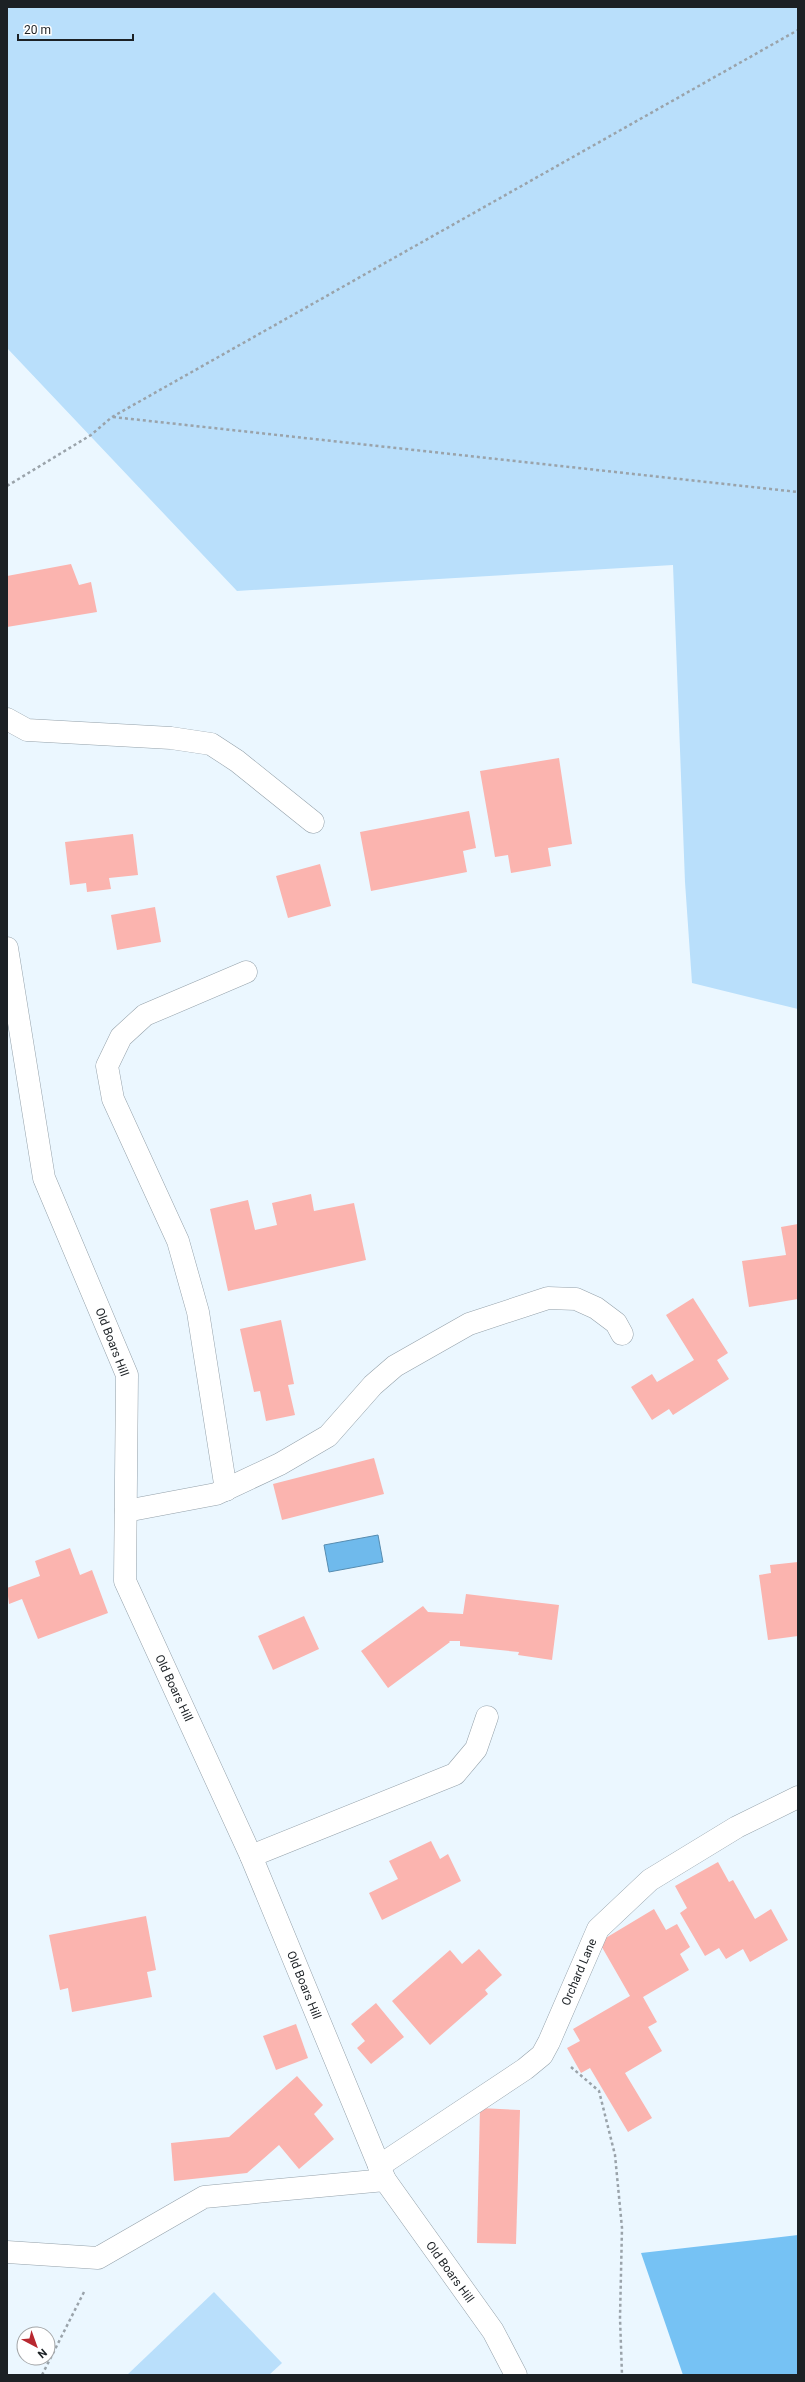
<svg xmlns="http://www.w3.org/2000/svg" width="805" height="2382" font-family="Roboto,sans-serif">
	<rect width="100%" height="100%" fill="#ebf7ff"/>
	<!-- green -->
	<g fill="#b9dffb">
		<polygon points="7,7 798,7 798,1009 692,983 685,882 673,565 237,591 7,348"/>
		<polygon points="214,2292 282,2363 269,2375 127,2375"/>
	</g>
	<!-- forest -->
	<polygon fill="#76c2f4" points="798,2235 798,2375 683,2375 641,2253"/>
	<!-- water -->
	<polygon fill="#6fbaec" stroke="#568cb0" points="378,1535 383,1562 329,1572 324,1545"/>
	<!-- building -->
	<g fill="#fbb4af">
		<polygon points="71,564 79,585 91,582 97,612 7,627 7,576"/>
		<polygon points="559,758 572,844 548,848 551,866 511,873 508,855 495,857 480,771"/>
		<polygon points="469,811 476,848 463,851 467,872 371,891 360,832"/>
		<polygon points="133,834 138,875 109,878 111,889 87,892 86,883 70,885 65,842"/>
		<polygon points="320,864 331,906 288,918 276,876"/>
		<polygon points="155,907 161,942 117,950 111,915"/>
		<polygon points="311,1194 314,1211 354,1203 366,1260 228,1291 210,1209 248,1200 255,1230 277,1225 272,1203"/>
		<polygon points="798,1224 798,1299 749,1307 742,1261 786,1255 781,1227"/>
		<polygon points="693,1298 728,1353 717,1360 729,1379 673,1415 669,1409 652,1420 631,1387 652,1374 657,1382 694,1360 666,1315"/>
		<polygon points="281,1320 294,1384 288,1385 295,1415 266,1421 260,1391 254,1392 240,1329"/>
		<polygon points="374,1458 384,1494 282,1520 273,1484"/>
		<polygon points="70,1548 80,1575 92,1570 108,1613 38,1639 22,1599 9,1604 7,1588 40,1576 35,1561"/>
		<polygon points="798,1562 798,1636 768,1640 759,1575 771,1573 770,1565"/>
		<polygon points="466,1594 559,1605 552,1660 518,1655 519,1652 460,1646 460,1641 449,1641 450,1642 388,1688 361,1651 423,1606 428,1612 463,1614"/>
		<polygon points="304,1616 319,1649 273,1670 258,1636"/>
		<polygon points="431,1841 440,1859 448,1854 461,1881 382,1920 369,1893 398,1879 389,1861"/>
		<polygon points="718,1862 729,1882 733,1880 755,1919 771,1909 788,1940 750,1962 743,1949 726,1959 719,1948 705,1956 680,1913 687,1908 675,1886"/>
		<polygon points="654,1909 666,1930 677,1924 690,1947 680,1954 689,1970 643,1997 657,2022 648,2027 662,2051 625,2073 652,2118 628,2132 590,2068 581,2073 567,2048 580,2041 573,2029 630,1996 599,1942"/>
		<polygon points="146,1916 156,1970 147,1972 152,1997 72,2012 68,1988 60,1990 49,1935"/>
		<polygon points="479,1949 502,1975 485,1990 488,1994 430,2045 392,2001 450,1950 462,1964"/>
		<polygon points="376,2003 404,2037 371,2064 357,2048 365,2041 351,2024"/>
		<polygon points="296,2024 308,2058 276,2070 263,2036"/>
		<polygon points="297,2076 323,2105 314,2114 334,2139 299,2169 279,2145 247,2173 174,2181 171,2143 229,2137"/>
		<polygon points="480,2108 520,2110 516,2244 477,2243"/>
	</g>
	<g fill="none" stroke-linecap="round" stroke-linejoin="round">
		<defs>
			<g id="minor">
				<polyline points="7,719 27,730 171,738 211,744 237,761 313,822"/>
				<polyline points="7,948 44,1178 127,1375 125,1581 251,1856 385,2180 493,2331 516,2375"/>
				<polyline points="226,1490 198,1312 178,1241 113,1099 107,1066 121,1037 145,1015 246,972"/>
				<polyline points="126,1511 216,1494 280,1464 328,1436 373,1385 395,1366 469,1324 548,1298 576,1299 596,1308 616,1323 622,1334"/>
				<polyline points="251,1856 455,1774 476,1749 487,1717"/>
				<polyline points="379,2166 525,2069 542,2055 549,2042 598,1929 650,1880 737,1827 798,1797"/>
				<polyline points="7,2252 98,2258 204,2197 385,2180"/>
			</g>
		</defs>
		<!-- minor casing -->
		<use href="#minor" stroke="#94a1aa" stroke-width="23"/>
		<!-- path -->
		<g stroke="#9aa3aa" stroke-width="2.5" stroke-dasharray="3 3" stroke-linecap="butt">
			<polyline points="113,417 798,492"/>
			<polyline points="7,486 91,435 112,417 798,30"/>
			<polyline points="571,2067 599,2091 615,2155 622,2228 620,2318 622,2375"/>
			<polyline points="42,2375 85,2290"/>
		</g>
		<!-- minor -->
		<use href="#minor" stroke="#fff" stroke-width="22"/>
	</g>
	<g text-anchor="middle" stroke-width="3.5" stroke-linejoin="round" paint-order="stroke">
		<!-- street labels -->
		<g font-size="12" fill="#1c2125" stroke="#fff">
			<text transform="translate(112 1342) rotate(69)" y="4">Old Boars Hill</text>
			<text transform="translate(174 1688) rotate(65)" y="4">Old Boars Hill</text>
			<text transform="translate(579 1972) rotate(-67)" y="4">Orchard Lane</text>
			<text transform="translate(304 1985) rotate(68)" y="4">Old Boars Hill</text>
			<text transform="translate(450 2272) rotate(54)" y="4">Old Boars Hill</text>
		</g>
	</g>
	<!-- border -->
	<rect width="805" height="2382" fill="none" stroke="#1c2125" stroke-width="16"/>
	<!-- north arrow -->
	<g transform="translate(36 2346) rotate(139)"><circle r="19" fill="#ffffff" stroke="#a4a6a8"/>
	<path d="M0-3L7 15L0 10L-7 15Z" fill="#b82830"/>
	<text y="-6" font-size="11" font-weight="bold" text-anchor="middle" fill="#1c2125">N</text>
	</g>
	<!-- scale -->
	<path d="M18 34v6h115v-6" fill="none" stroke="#1c2125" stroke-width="2"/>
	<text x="24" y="34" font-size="12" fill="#1c2125" stroke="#ffffff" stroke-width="3" paint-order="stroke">20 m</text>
</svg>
